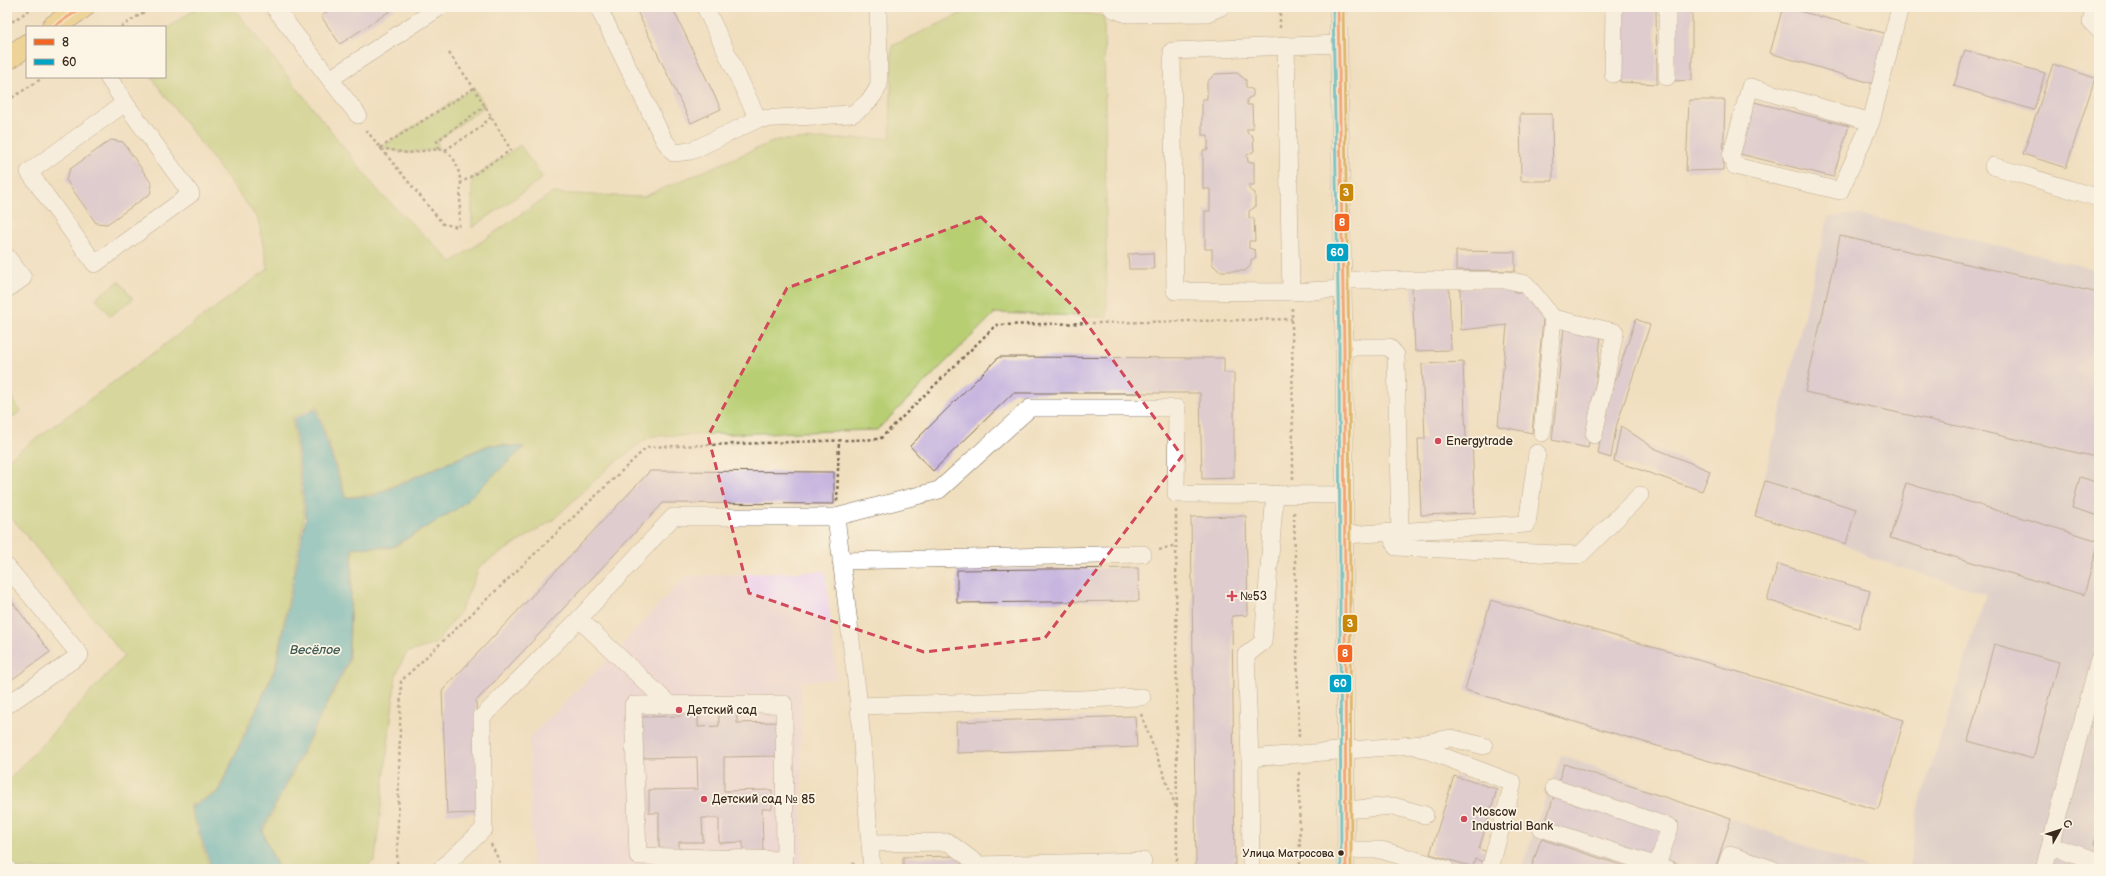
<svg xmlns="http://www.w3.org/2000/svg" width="2106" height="876" font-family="'Balsamiq Sans',sans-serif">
	<rect width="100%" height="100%" fill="#fcf5e5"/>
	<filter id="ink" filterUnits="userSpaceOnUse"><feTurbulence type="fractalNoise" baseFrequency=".025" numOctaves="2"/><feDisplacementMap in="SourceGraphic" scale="8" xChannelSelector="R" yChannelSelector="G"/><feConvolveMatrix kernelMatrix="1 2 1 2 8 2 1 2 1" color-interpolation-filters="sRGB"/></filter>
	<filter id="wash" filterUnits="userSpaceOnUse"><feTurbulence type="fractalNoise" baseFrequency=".012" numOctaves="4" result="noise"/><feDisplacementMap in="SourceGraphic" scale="16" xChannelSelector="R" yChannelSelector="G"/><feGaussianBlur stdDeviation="0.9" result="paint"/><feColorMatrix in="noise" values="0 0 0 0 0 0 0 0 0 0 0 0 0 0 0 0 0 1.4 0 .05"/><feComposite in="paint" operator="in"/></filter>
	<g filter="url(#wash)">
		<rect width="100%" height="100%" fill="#f0dfbf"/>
		<!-- built -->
		<polygon fill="#ecd1ea" points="825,571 837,679 801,682 802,869 532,869 529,738 614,653 686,576"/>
		<!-- industrial -->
		<g fill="#cbbfd5">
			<polygon points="1854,214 1916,226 2099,270 2099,869 1910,869 1917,812 1986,594 1873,559 1846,544 1755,516 1828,217"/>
			<polygon points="1561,755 1868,869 1521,869"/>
		</g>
		<!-- green -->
		<g fill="#b8ce73" stroke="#7a7c48">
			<polygon points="198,7 233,7 379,192 452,262 552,193 643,197 777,140 890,138 892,46 975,7 1038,7 1104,16 1107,317 995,313 877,430 651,436 610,466 553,520 480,566 460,612 435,644 406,653 396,675 375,860 363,869 279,869 263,832 349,662 353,548 392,548 457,509 525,447 490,444 374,494 346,497 317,406 292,418 304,517 275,667 217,792 189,806 210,869 7,869 7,782 124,656 7,512 7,460 268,269 258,219 151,77 165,77 165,30"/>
			<polygon points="474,88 485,106 437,141 439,149 408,153 380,148"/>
			<polygon points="520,145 543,178 472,228 472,179"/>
			<polygon points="119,281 133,299 110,316 96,298"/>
			<polygon points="7,391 21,411 7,421"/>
		</g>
		<!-- water -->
		<polygon fill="#42afbf" stroke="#3e6c6e" points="316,409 345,498 373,496 490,445 524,447 457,509 392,547 352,547 348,661 262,831 278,869 212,869 191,807 218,793 276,668 306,518 294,419"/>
		<g id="blocks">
			<!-- building -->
			<g fill="#c7b5df">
				<polygon points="335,7 396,7 340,44 321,16"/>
				<polygon points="635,7 672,7 721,109 691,123"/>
				<polygon points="1622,7 1656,7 1657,84 1620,82"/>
				<polygon points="1674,7 1692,7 1692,80 1674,81"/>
				<polygon points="1783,7 1888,34 1874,84 1770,53"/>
				<polygon points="1965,50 2045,73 2034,110 1954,86"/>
				<polygon points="2053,64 2095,78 2066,168 2023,154"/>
				<polygon points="1237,73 1246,80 1246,87 1253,90 1253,96 1247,99 1247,105 1252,105 1253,129 1247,129 1247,133 1253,136 1254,151 1247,155 1248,162 1254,162 1254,185 1249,185 1249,189 1255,193 1255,207 1249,211 1249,218 1254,218 1255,241 1249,241 1249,248 1255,250 1256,257 1251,260 1251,265 1245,271 1219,271 1212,264 1212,249 1205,249 1205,211 1210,211 1210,189 1203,189 1203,150 1208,150 1208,135 1202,135 1202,99 1207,99 1207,82 1215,74"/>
				<polygon points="1689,100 1725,100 1723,170 1686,171"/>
				<polygon points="1754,102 1849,126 1833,177 1740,154"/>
				<polygon points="1520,114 1552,114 1553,181 1521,181"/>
				<polygon points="111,140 123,142 152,184 150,194 107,224 96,223 66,180 70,169"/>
				<polygon points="1840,236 2099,293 2099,443 2096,457 1805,392"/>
				<polygon points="1456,251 1515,252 1515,271 1456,270"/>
				<polygon points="1153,253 1154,269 1129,269 1128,254"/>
				<polygon points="1449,286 1451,350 1415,351 1412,287"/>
				<polygon points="1512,286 1515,292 1530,293 1543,319 1532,433 1498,426 1507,325 1461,330 1460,289"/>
				<polygon points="1636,319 1650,325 1616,427 1611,458 1598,454 1604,414"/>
				<polygon points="1564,328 1601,336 1588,448 1552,440"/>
				<polygon points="999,357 1224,358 1224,373 1234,373 1234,478 1202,479 1200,393 1013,393 933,471 910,446"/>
				<polygon points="1463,362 1466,439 1472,438 1475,513 1421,515 1418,439 1425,439 1422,364"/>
				<polygon points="1621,426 1654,448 1710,471 1702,491 1614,461"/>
				<polygon points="650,471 834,472 834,504 663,503 476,701 480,813 447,814 442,691"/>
				<polygon points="2080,477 2099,483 2099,516 2072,508"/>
				<polygon points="1765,481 1856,509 1846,544 1755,516"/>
				<polygon points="1906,483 2099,541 2084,595 1890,538"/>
				<polygon points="1246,516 1248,615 1232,616 1235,869 1196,869 1191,517"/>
				<polygon points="1778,564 1870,591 1859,628 1767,600"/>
				<polygon points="1138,568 1139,601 957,603 957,570"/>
				<polygon points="7,595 50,652 7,683"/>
				<polygon points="1491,600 1904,720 1878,810 1465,690"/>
				<polygon points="1994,644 2059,662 2033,759 1968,741"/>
				<polygon points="698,711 698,727 719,726 719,712 737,712 737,723 780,722 781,756 724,757 724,791 772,790 772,809 762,809 763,852 743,852 743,842 719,843 719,818 702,818 703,842 679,842 679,851 659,851 659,813 649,813 649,790 698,789 697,757 641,758 641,717 680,716 680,712"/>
				<polygon points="1135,716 1137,747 957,753 956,722"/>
				<polygon points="1564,764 1731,819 1715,869 1695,869 1666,860 1678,822 1558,783"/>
				<polygon points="1454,776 1497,789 1479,849 1488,852 1485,862 1475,859 1473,867 1430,854"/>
				<polygon points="1554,796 1661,830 1652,858 1545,824"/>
				<polygon points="2099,830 2099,846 2094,844"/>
				<polygon points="1541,839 1633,869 1531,869"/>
				<polygon points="961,856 961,869 903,869 903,857"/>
			</g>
		</g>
	</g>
	<g filter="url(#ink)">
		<use href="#blocks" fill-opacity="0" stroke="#7a6956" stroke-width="1"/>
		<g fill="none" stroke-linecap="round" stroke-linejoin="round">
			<defs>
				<g id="minor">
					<polyline points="274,7 358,115"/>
					<polyline points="598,7 664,140 674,153 691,151 758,119 705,7"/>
					<polyline points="1111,7 1113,9 1127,14 1207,13 1221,7"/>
					<polyline points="1338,7 1344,347 1346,869"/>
					<polyline points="1667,7 1667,77"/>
					<polyline points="2095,7 2091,22 2099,30"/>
					<polyline points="1338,44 1172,51 1175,291 1291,292 1343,289"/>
					<polyline points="1286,45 1291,292"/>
					<polyline points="1613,74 1614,7"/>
					<polyline points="108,77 125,103 191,194 95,264 29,172 125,103"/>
					<polyline points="330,79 440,7"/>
					<path d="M758 119 852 114C865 106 873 99 879 85L878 7"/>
					<polyline points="1871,122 1840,191 1735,166 1731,156 1750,87 1871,122 1900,7"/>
					<polyline points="1993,166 2099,198"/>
					<polyline points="7,257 23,278 7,289"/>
					<polyline points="1342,280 1507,280 1526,284 1553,318 1542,433"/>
					<polyline points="1553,318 1615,332 1594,435"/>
					<polyline points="1344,347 1389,347 1396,355 1400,533"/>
					<polyline points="836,517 859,706 872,869"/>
					<polyline points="1390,533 1396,547 1580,555 1640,495"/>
					<polyline points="1345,535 1527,524 1537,453"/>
					<polyline points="841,561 1143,554"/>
					<polyline points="7,567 80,655 7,705"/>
					<polyline points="579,619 670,705"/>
					<polygon points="784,704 785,860 638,856 633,705"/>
					<polyline points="859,706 1142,697"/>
					<polyline points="1413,745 1513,783 1490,869"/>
					<polyline points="1250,758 1413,745 1451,738 1484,746"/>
					<polyline points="1554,788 1670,827 1657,866"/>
					<polyline points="1345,810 1393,806 1425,815"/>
					<polyline points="1541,828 1667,869"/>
					<polyline points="870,843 948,842 979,865 1143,861"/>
					<polyline points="2050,846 2099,861"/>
					<polyline points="1346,850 1381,850 1446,869"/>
					<polyline points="7,868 8,869"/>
					<polyline points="441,869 484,829 482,717 579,619 673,517 836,517 939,490 1030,408 1177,408 1176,494 1344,495"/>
					<polyline points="1251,869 1250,758 1246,655 1263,642 1275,494"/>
					<polyline points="1725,869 1730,855 1772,869"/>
					<polyline points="2044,869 2099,659"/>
				</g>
				<g id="major">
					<polyline points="53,27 83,7"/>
					<polyline points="7,59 27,45"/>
				</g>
			</defs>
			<!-- minor casing -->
			<use href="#minor" stroke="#7a6956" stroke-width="18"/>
			<!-- major casing -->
			<use href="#major" stroke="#7a6956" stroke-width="24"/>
			<!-- path -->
			<g stroke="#7a6956" stroke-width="2.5" stroke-dasharray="3 3" stroke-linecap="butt">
				<polyline points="1280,7 1280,30"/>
				<polyline points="7,25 34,7"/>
				<polyline points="121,27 152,7"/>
				<polyline points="7,101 44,77"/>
				<polyline points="366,130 443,224 459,227 461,183 511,150 474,88 449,53"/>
				<polyline points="380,148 408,153 439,149 437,141 485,106"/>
				<polyline points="380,148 474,88"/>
				<path d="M439 149C456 153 458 168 461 183"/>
				<polyline points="445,150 477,130 491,117"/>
				<polyline points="1292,308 1293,479"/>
				<polyline points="837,501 839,440"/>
				<polyline points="1176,510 1177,869"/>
				<polyline points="1294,512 1299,739"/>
				<polyline points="1159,550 1176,545"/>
				<polyline points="1141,714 1176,807"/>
				<polyline points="1299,772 1300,869"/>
				<polyline points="491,844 503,869"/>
				<polyline points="399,869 397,867 401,681 647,447 880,439 996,325 1292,319"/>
				<polyline points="849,869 854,863"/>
			</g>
			<!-- minor -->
			<use href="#minor" stroke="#fff" stroke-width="17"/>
			<!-- major -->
			<use href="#major" stroke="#ecc669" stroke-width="22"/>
			<defs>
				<g id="bus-1">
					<polyline points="1338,7 1344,347 1346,869"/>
					<polyline points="53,27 83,7"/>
				</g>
				<polyline id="bus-2" points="1333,7 1339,347 1341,869"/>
				<polyline id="bus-3" points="1343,7 1349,347 1351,869"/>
			</defs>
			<!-- bus-1 casing -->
			<use href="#bus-1" stroke="#fcf5e5" stroke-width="6"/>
			<!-- bus-2 casing -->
			<use href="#bus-2" stroke="#fcf5e5" stroke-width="6"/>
			<!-- bus-3 casing -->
			<use href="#bus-3" stroke="#fcf5e5" stroke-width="6"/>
			<!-- bus-1 -->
			<use href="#bus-1" stroke="#f26522" stroke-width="3"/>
			<!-- bus-2 -->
			<use href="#bus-2" stroke="#03a3c5" stroke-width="3"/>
			<!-- bus-3 -->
			<use href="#bus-3" stroke="#c88708" stroke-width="3"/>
		</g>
	</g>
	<!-- marked area -->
	<path d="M0 0H2106V876H0ZM981 217 1077 310 1182 456 1045 638 924 652 749 593 708 436 787 288Z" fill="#f0dfbf" fill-opacity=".55" fill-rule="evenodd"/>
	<path fill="none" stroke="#d1495b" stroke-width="3" stroke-dasharray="8 5" stroke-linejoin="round" d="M981 217 1077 310 1182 456 1045 638 924 652 749 593 708 436 787 288Z"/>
	<!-- markers -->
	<g fill="#d1495b" stroke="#fcf5e5" stroke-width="1.5">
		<circle cx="1438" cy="441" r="4"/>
		<path d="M1230 590h4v4h4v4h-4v4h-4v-4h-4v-4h4z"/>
		<circle cx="679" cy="710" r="4"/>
		<circle cx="704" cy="799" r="4"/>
		<circle cx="1464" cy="819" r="4"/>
	</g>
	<circle fill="#3b2a1e" stroke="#fcf5e5" stroke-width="1.5" cx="1341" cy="853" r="3.5"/>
	<g text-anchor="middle" stroke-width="3.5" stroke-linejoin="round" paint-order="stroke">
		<!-- bus labels -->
		<g font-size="11" fill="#3b2a1e" stroke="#fcf5e5" text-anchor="end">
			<text x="1334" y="857">Улица Матросова</text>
		</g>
		<!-- poi labels -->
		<g font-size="12" fill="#3b2a1e" stroke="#fcf5e5" text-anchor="start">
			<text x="1446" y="445">Energytrade</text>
			<text x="1240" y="600">№53</text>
			<text x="687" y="714">Детский сад</text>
			<text x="712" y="803">Детский сад № 85</text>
			<text x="1472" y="816">Moscow<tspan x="1472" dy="14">Industrial Bank</tspan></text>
		</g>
		<!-- water labels -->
		<g font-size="13" font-style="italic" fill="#3d5956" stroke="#fcf5e5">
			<text x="315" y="654">Весёлое</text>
		</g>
	</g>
	<g stroke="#fcf5e5" stroke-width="1.5">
		<rect x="1339" y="183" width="15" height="19" rx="4" fill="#c88708"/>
		<rect x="1334" y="213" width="16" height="19" rx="4" fill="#f26522"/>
		<rect x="1326" y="243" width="23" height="19" rx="4" fill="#03a3c5"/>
		<rect x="1342" y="614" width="16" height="19" rx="4" fill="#c88708"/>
		<rect x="1337" y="644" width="16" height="19" rx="4" fill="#f26522"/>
		<rect x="1329" y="674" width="23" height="19" rx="4" fill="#03a3c5"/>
	</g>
	<g font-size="11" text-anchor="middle" font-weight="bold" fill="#fff">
		<text x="1346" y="196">3</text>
		<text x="1342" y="226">8</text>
		<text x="1337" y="256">60</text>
		<text x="1350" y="627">3</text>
		<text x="1345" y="657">8</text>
		<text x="1340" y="687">60</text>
	</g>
	<!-- margin -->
	<rect width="2106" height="876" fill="none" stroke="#fcf5e5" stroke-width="24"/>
	<!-- legend -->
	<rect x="26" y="26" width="140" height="52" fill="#fcf5e5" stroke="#afa495"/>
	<rect x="34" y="39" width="20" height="6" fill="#f26522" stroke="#afa495"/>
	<text x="62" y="46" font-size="12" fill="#3b2a1e">8</text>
	<rect x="34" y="59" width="20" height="6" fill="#03a3c5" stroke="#afa495"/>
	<text x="62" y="66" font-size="12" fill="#3b2a1e">60</text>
	<!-- north arrow -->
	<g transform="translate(2060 830) rotate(51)" stroke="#fcf5e5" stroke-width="3" paint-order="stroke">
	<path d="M0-3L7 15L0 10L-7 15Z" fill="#3b2a1e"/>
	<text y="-6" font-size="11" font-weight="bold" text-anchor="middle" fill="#3b2a1e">С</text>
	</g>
</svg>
